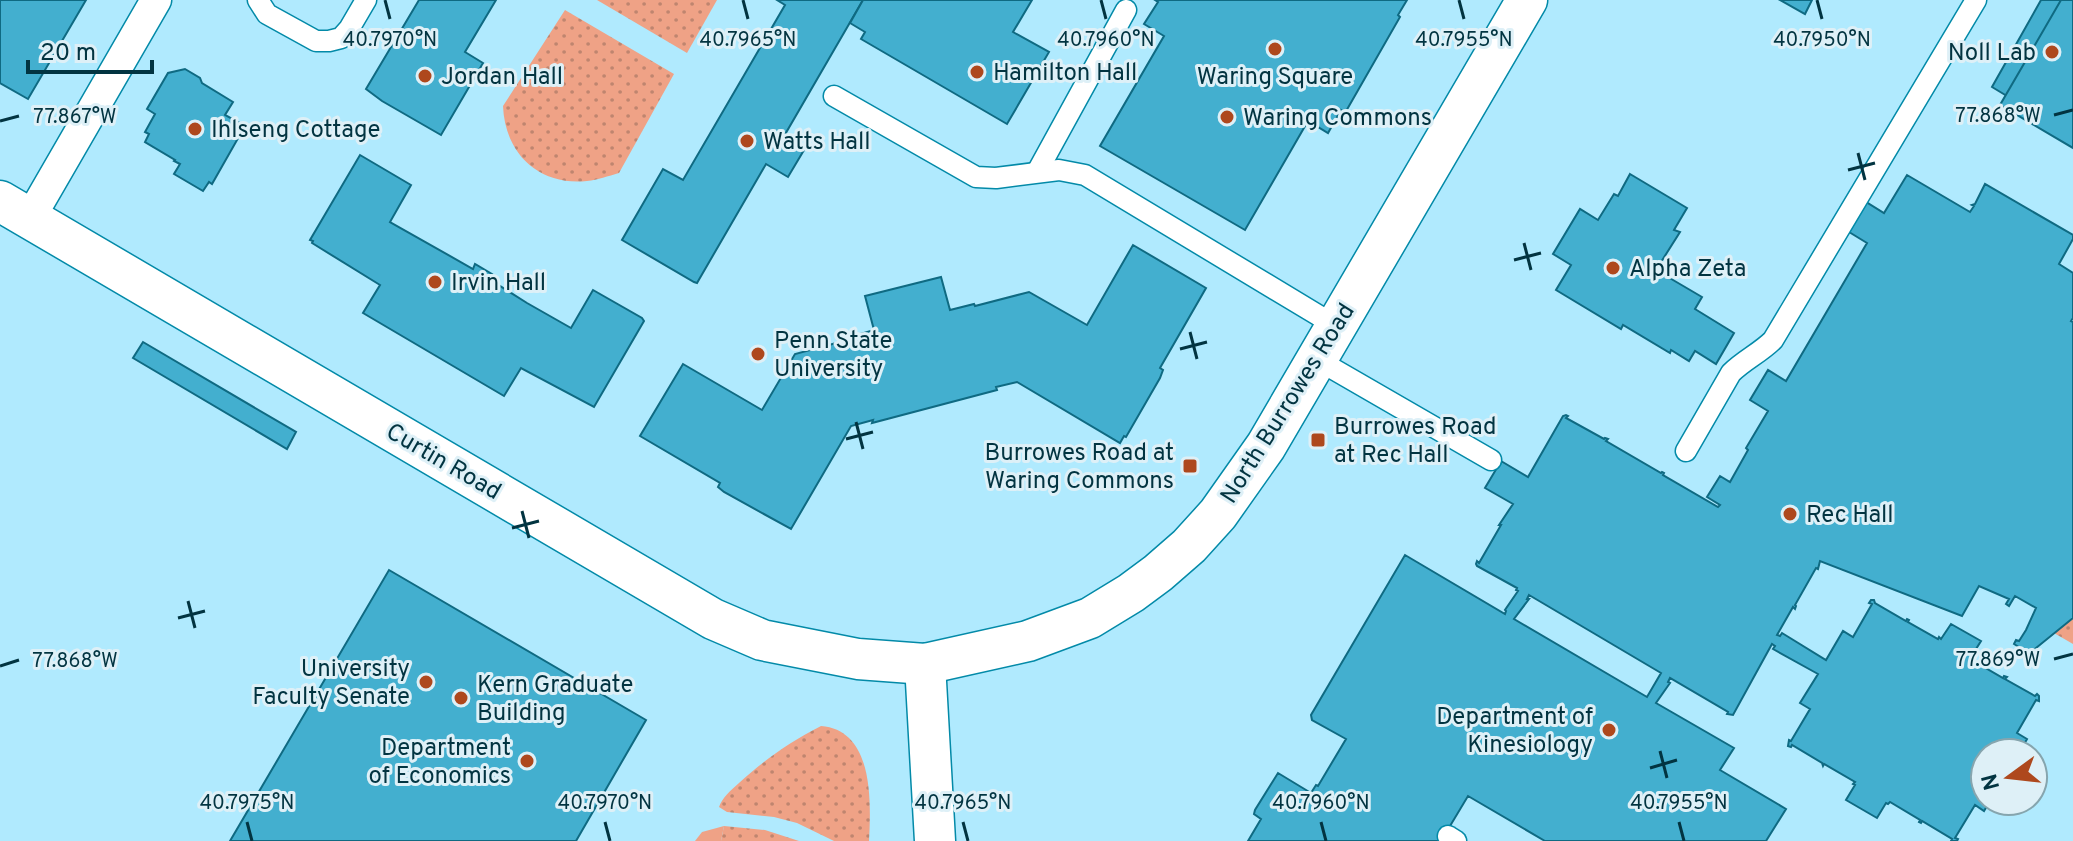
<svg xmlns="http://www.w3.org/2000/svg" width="2073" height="841" font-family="Overpass,sans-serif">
	<defs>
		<pattern id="grass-dots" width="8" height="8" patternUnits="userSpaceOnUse" patternTransform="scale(2)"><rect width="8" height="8" fill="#efa286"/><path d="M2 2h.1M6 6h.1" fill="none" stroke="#bf856f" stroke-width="1.8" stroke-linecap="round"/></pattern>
		<pattern id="forest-firs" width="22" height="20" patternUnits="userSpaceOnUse" patternTransform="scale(2)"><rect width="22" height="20" fill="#efa286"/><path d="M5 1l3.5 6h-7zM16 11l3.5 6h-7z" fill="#bf856f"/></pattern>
	</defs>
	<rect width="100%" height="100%" fill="#b0eafe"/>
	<!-- grass -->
	<g fill="url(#grass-dots)">
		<polygon points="597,0 717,0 687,53"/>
		<path d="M565 10 674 74 619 173C608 176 598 180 587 181 539 186 505 154 503 106Z"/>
		<polygon points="2073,618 2073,644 2054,633"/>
		<path d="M821 726C874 730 871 802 869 841H834L797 823 774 817 727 812 719 807C722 798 731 790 739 783 764 760 790 742 821 726Z"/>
		<polygon points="724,826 765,830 799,841 721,841"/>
	</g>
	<!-- forest -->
	<polygon fill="url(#forest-firs)" points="724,826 721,841 695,841 702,832"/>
	<!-- building -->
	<g fill="#43afcf" stroke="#0f6a82" stroke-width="2" fill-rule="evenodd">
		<polygon points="0,0 86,0 28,99 0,83"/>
		<polygon points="419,0 496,0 465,52 483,63 441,135 382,101 366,89"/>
		<polygon points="777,0 863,0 783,138 804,150 788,177 766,164 697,283 694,282 622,240 663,169 683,180 785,5"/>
		<polygon points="863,0 1032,0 1013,32 1049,52 1007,124 861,39 865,32 850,23"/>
		<polygon points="1155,0 1407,0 1398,15 1400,17 1345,113 1341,110 1328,133 1308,121 1245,230 1100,146 1164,36 1144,24 1158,2"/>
		<polygon points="1780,0 1812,0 1805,14"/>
		<polygon points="2041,0 2073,0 2073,136 1992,87"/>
		<polygon points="2061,0 2073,0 2073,148 2000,105"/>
		<polygon points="185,69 200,78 202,83 233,102 225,115 245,126 212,184 209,182 203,191 174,174 180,164 174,161 175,160 145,142 149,134 145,132 155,114 147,109 168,73"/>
		<polygon points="360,155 411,185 390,222 473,269 475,264 492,274 489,279 527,303 571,328 593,290 642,318 644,321 594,407 521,368 504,396 363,313 380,285 312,243 313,241 310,240"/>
		<polygon points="1630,174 1687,208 1674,230 1680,232 1656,270 1702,297 1695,309 1734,333 1716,364 1695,351 1689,361 1671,350 1670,353 1623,325 1621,329 1556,290 1571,265 1553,254 1580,209 1598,220 1614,194 1618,196"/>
		<path d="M1907 175 1970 212 1974 206 1972 205 1975 204 1985 184 2073 235V239L2059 264 2073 273V318L2071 321 2073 322V618L2031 652 2029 650 2027 652 2014 644 2016 640 2019 641 2026 630 2036 608 2015 596 2009 606 2006 604 2009 599 1979 586 1962 616 1820 561 1818 569 1816 568 1795 605 1796 606 1795 609 1793 607 1777 635 1780 636 1782 633 1826 660 1843 631 1853 637 1872 604 1869 603 1871 600H1874L1875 603 1906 621 1907 619 1909 620 1908 622 1938 639 1939 637 1941 639 1951 624 1981 641 1971 657 1974 658 1972 660 2003 678 2004 676 2007 677 2005 679 2035 696 2037 694 2039 696V701L2036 700 2017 733 2027 739 2019 753H1985V801H1990L1984 811 1975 805 1955 838 1958 839 1957 841H1951L1952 839 1922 821 1921 823 1919 822 1920 820 1890 802 1888 804 1886 803 1877 818 1846 800 1855 785 1853 784 1855 782 1824 764 1823 766 1822 763 1792 745 1791 747 1788 746 1789 740 1791 741 1810 709 1800 703 1818 674 1773 649 1775 646 1772 644 1733 715 1727 714 1728 712 1670 678 1668 682 1670 683 1656 703 1734 748 1720 770 1786 809 1766 841H1545L1468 796 1441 841H1248L1261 819 1254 814 1255 810 1278 773 1311 793 1316 785 1318 786 1346 739 1312 720 1311 715 1405 555 1505 614 1506 611 1505 610 1518 591 1516 590 1517 588 1477 566 1476 564 1477 561 1479 563 1501 525H1499L1513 504 1485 488 1501 461 1528 477 1563 416 1566 415 1568 416 1566 418 1604 439 1605 438 1608 439 1606 441 1661 473 1662 472 1664 473 1663 475 1718 507 1720 505 1707 497 1720 476 1730 482 1748 450 1746 448 1768 411 1750 400 1768 370 1786 381 1867 243 1849 232 1866 202 1884 213ZM1529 595 1661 673 1647 697 1514 619 1529 599H1527Z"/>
		<polygon points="1133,245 1206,288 1160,368 1163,370 1160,378 1126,437 1124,436 1120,443 1017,382 996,387 997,390 872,423 873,420 851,426 791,529 724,492 718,487 720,483 640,436 683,364 762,410 795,354 851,339 850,337 874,330 865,296 941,277 950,310 974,304 975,306 1029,292 1087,325"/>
		<polygon points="143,342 296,432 287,449 133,358"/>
		<polygon points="389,570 646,720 576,841 230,841"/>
	</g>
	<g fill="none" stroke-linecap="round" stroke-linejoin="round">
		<defs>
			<g id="service">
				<polyline points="258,0 267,14 316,41 329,41 341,38 349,29 366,0"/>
				<polyline points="834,96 976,177 996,178 1059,170 1085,175 1336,326"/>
				<polyline points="1037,172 1126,10"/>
				<polyline points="1316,359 1491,460"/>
				<path d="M1686 451 1731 373C1744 360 1760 353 1773 340L1976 0"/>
				<polyline points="1448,836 1456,841"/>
			</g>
			<polyline id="pedestrian" points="30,218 156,0"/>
			<g id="minor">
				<polyline points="0,201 713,619 762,640 858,659 925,664 1028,641 1090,618 1131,593 1158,573 1189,546 1218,514 1266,446 1527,0"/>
				<polyline points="925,664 935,841"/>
			</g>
		</defs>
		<!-- service casing -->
		<use href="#service" stroke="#038aa8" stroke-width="23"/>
		<!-- pedestrian casing -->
		<use href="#pedestrian" stroke="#038aa8" stroke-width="33"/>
		<!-- minor casing -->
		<use href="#minor" stroke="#038aa8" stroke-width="43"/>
		<!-- service -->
		<use href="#service" stroke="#fff" stroke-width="20"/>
		<!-- pedestrian -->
		<use href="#pedestrian" stroke="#fff" stroke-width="30"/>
		<!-- minor -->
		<use href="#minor" stroke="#fff" stroke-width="40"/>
	</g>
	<!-- ticks -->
	<path fill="none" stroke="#023441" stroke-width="3" d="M385 0 390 19M743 0 748 19M1101 0 1106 19M1459 0 1464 19M1817 0 1822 19M2054 115 2073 110M0 121 19 116M1858 153 1865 180M1848 170 1875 163M1524 243 1531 270M1514 260 1541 253M1190 332 1197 359M1180 349 1207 342M856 422 863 449M846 439 873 432M522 511 529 538M512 528 539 521M188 601 195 628M178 618 205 611M2054 659 2073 654M0 666 19 660M1660 751 1667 778M1650 768 1677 760M247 822 252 841M605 822 610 841M963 822 968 841M1321 822 1326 841M1679 822 1684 841"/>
	<!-- markers -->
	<g fill="#ae481d" stroke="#def0f7" stroke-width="3">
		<circle cx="1275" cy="49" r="8"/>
		<circle cx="2052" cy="52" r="8"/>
		<circle cx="977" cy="72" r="8"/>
		<circle cx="425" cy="76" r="8"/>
		<circle cx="1227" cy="117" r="8"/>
		<circle cx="195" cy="129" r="8"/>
		<circle cx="747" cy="141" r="8"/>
		<circle cx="1613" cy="268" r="8"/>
		<circle cx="435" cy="282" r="8"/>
		<circle cx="758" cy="354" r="8"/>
		<rect x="1310" y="432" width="16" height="16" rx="4"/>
		<rect x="1182" y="458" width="16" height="16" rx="4"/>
		<circle cx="1790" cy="514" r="8"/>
		<circle cx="426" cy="682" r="8"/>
		<circle cx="461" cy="698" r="8"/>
		<circle cx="1609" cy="730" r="8"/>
		<circle cx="527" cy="761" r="8"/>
	</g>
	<g text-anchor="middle" stroke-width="6" stroke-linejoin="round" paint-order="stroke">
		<!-- poi labels -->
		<g font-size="24" fill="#023441" stroke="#def0f7" text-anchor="start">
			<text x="2036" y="60" text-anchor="end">Noll Lab</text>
			<text x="993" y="80">Hamilton Hall</text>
			<text x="441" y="84">Jordan Hall</text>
			<text x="1275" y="84" text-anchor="middle">Waring Square</text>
			<text x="1243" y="125">Waring Commons</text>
			<text x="211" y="137">Ihlseng Cottage</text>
			<text x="763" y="149">Watts Hall</text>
			<text x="1629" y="276">Alpha Zeta</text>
			<text x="451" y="290">Irvin Hall</text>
			<text x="774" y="348">Penn State<tspan x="774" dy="28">University</tspan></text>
			<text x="1334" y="434">Burrowes Road<tspan x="1334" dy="28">at Rec Hall</tspan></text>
			<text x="1174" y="460" text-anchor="end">Burrowes Road at<tspan x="1174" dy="28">Waring Commons</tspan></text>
			<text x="1806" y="522">Rec Hall</text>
			<text x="410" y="676" text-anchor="end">University<tspan x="410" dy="28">Faculty Senate</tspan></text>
			<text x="477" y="692">Kern Graduate<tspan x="477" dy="28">Building</tspan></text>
			<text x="1593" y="724" text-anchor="end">Department of<tspan x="1593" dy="28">Kinesiology</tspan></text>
			<text x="511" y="755" text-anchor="end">Department<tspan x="511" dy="28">of Economics</tspan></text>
		</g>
		<!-- street labels -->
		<g font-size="24" fill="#023441" stroke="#def0f7">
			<text transform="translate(1287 403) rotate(-58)" y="8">North Burrowes Road</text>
			<text transform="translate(444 461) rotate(30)" y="8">Curtin Road</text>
		</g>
	</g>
	<g font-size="20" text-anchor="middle" fill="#023441" stroke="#def0f7" stroke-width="6" stroke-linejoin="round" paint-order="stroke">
		<text x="390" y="46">40.7970°N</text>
		<text x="748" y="46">40.7965°N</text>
		<text x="1106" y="46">40.7960°N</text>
		<text x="1464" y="46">40.7955°N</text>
		<text x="1822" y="46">40.7950°N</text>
		<text x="1998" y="122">77.868°W</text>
		<text x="75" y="123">77.867°W</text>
		<text x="1998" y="666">77.869°W</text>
		<text x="75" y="667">77.868°W</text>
		<text x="247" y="809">40.7975°N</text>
		<text x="605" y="809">40.7970°N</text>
		<text x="963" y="809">40.7965°N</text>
		<text x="1321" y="809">40.7960°N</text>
		<text x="1679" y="809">40.7955°N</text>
	</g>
	<!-- north arrow -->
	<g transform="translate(2009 777) rotate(255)"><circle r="38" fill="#def0f7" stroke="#86a5ae" stroke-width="2"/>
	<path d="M0-6L14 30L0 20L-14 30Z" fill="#ae481d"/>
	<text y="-12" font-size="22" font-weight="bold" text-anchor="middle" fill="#023441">N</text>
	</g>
	<!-- scale -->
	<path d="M28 60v12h124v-12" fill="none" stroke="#023441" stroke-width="4"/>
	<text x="40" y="60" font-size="24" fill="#023441" stroke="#def0f7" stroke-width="6" paint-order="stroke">20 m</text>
</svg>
